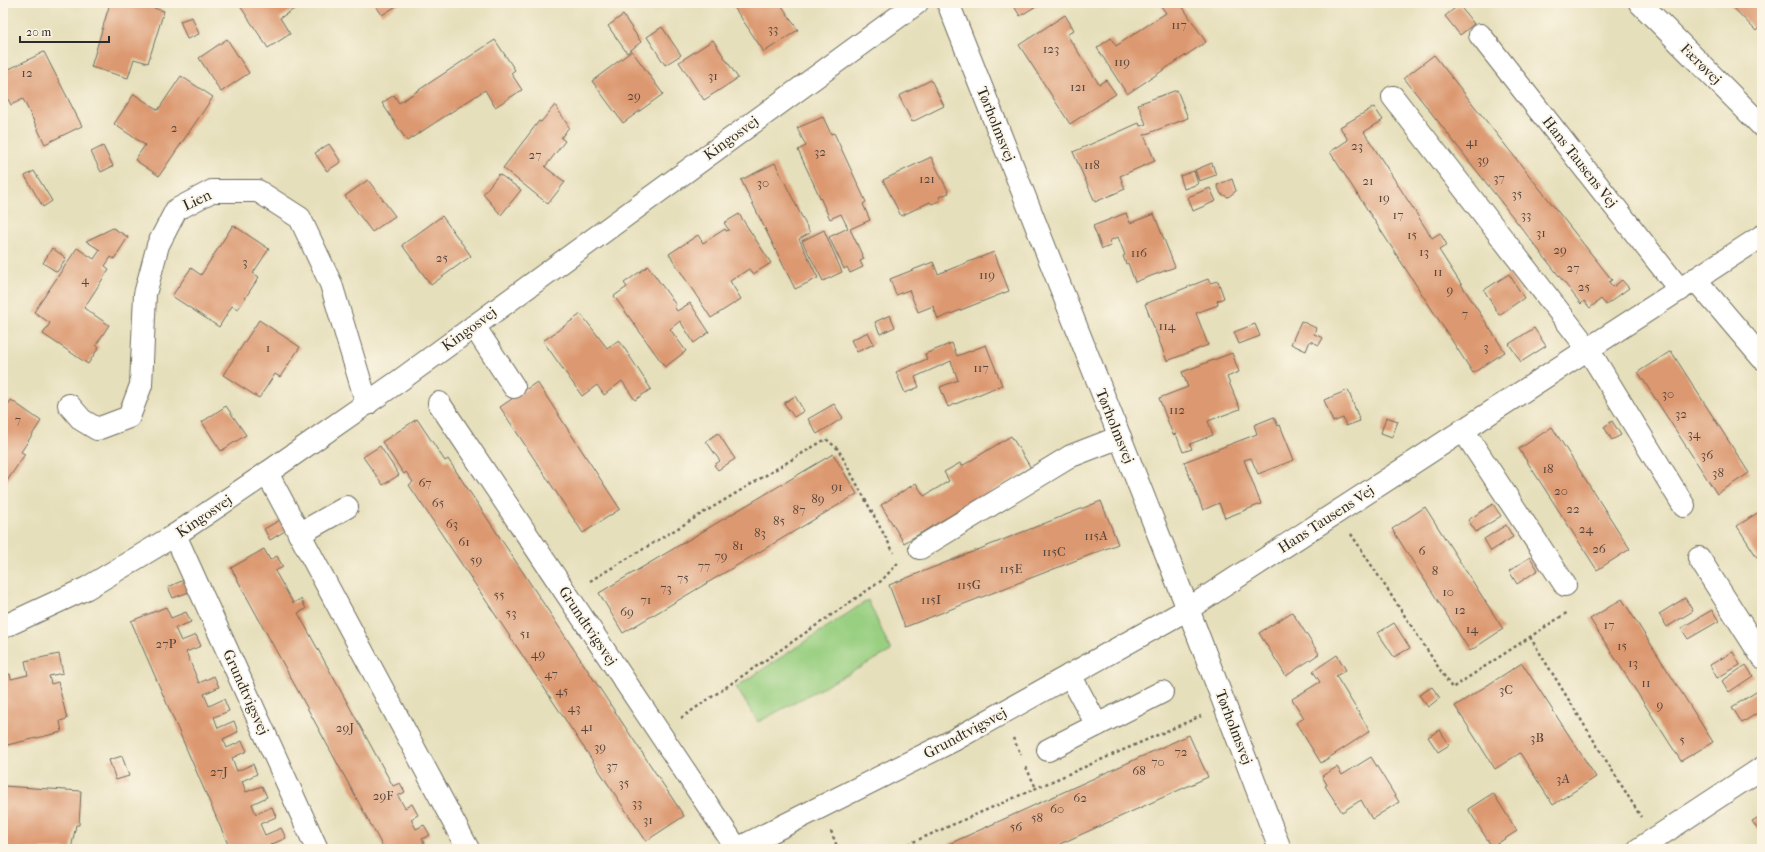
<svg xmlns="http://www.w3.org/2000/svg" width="1765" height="852" font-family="'IM FELL French Canon',serif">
	<rect width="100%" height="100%" fill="#fcf5e5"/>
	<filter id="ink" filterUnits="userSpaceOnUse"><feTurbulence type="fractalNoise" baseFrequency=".025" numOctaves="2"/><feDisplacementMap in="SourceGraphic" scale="8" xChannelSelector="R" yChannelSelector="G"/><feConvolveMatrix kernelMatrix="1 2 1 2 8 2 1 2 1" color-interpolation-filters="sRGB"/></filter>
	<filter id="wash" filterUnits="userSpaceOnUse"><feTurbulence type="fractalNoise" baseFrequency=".012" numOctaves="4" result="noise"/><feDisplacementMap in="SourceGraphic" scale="16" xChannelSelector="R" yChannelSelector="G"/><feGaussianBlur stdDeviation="0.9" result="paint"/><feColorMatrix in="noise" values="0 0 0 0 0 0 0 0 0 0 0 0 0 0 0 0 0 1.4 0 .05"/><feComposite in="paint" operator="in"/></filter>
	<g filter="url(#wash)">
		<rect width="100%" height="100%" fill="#e6dfbb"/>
		<!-- green -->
		<polygon fill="#99cf81" stroke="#627d56" points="868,600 891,651 758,722 736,687"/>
		<g id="blocks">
			<!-- building -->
			<g fill="#dc986f">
				<polygon points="110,3 137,3 164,11 148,63 134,59 128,78 91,67"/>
				<polygon points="238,3 292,3 296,8 280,18 290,34 268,48"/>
				<polygon points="374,3 401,3 382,15"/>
				<polygon points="721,3 731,3 724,8"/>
				<polygon points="740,3 780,3 798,30 764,52 734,7"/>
				<polygon points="1012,3 1041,3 1020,16"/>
				<polygon points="1165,3 1180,3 1206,42 1127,94 1097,48 1111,38 1116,46 1166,13 1161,6"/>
				<polygon points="1729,3 1762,3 1762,24 1756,31"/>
				<polygon points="1459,5 1474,24 1460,35 1445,16"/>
				<polygon points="623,15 641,42 627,53 608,26"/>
				<polygon points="1065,15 1074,30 1067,35 1099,84 1106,80 1116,94 1070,124 1019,45"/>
				<polygon points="192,17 199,34 187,39 180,21"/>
				<polygon points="662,27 681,55 665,65 647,37"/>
				<polygon points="227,39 249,73 221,92 199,58"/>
				<polygon points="495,40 515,70 511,73 522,90 495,107 485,90 407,141 382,103 394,95 399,103"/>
				<polygon points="713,40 738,78 704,100 679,62"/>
				<polygon points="632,51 663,94 623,123 592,81"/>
				<polygon points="44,52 82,126 45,144 23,99 11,105 3,89 3,72"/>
				<polygon points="1434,55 1612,280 1609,282 1613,287 1622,280 1629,288 1606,305 1601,299 1590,308 1584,301 1581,304 1404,78"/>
				<polygon points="181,76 213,97 159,176 135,160 145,145 114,124 134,94 158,110"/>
				<polygon points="931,80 944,106 912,122 899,96"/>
				<polygon points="1177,90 1188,118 1144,135 1155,161 1120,176 1125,189 1095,202 1073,152 1139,123 1140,126 1146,124 1138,104"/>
				<polygon points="555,105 569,127 561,138 565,141 545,167 565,182 548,204 503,168 539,121 541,122"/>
				<polygon points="1374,107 1383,120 1364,132 1432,238 1440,233 1447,245 1439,250 1505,352 1473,373 1330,152 1348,140 1340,127"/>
				<polygon points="823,117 831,134 834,133 866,202 863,204 870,220 850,229 864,259 860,261 863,267 850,273 847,267 844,269 829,237 848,228 841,214 830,219 798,150 806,146 797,128"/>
				<polygon points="329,144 341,162 327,171 315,153"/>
				<polygon points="103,146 113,166 101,172 91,152"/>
				<polygon points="931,157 949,193 939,197 941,200 932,204 930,202 901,216 883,180"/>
				<polygon points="775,163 810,233 799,239 818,278 795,289 741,180"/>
				<polygon points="1212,163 1216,175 1199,181 1195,170"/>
				<polygon points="34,171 52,201 43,207 25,176"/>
				<polygon points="1194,171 1198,184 1184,189 1180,176"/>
				<polygon points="499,174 521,190 501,215 483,194"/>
				<polygon points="1232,179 1236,191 1228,197 1221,194 1217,185"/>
				<polygon points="368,180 395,216 372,232 345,196"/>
				<polygon points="1210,188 1216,201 1193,211 1188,197"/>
				<polygon points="1126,213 1130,223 1154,214 1175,267 1135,282 1128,263 1126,264 1123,256 1125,255 1118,237 1109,241 1111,246 1102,249 1093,226"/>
				<polygon points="739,214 771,263 753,274 749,269 730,281 741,299 711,318 669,254 698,235 703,243 725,229 726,231 729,230 724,223"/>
				<polygon points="442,216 471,256 431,285 402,245"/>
				<polygon points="233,225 269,249 253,273 259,277 238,309 232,306 219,327 172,296 191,268 201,275"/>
				<polygon points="113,228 128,237 114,259 111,257 105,266 109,269 84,308 109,325 96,345 99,347 88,364 43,334 50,323 34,312 77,248 94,259 100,250 86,241"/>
				<polygon points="824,230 842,272 823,281 802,241"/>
				<polygon points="52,248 66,258 57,272 43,263"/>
				<polygon points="994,252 1009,291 938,319 933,306 918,312 909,290 896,295 890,279 933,262 938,274"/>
				<polygon points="648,266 676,305 674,306 677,311 690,303 709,332 694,343 680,321 670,329 686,351 665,367 614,296 627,287 624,283"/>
				<polygon points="1509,274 1524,298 1499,315 1484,290"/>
				<polygon points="1208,279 1210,283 1218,281 1224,298 1217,301 1218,305 1196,313 1208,345 1167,361 1145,304"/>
				<polygon points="581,314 607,348 619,340 651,389 635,400 622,381 604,395 597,385 582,396 543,341"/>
				<polygon points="890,315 895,327 880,334 875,322"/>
				<polygon points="259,320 300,347 280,377 275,374 259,398 223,375"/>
				<polygon points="1301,321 1316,328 1314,334 1323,338 1319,345 1310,341 1306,351 1291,344"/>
				<polygon points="1255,324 1260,336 1239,344 1234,332"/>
				<polygon points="1534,328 1546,346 1521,362 1509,344"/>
				<polygon points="868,332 874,344 857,352 851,340"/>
				<polygon points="952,343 957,356 986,345 1002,385 948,407 940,387 958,380 951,361 915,377 919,387 905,393 896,372 927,359 925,354"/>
				<polygon points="1671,351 1749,473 1717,494 1638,372"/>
				<polygon points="1232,353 1239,372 1227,377 1240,409 1208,421 1213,435 1190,444 1192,449 1183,452 1176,434 1173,435 1159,398 1188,387 1182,372"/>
				<polygon points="537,382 620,509 583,533 500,407"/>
				<polygon points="1348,390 1360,421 1346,426 1343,418 1333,422 1324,400"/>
				<polygon points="795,396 804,411 794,417 784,403"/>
				<polygon points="11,400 41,421 21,452 25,454 3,487 3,413"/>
				<polygon points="834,404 843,418 817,434 808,419"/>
				<polygon points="226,406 246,435 221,451 202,422"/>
				<polygon points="1274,417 1278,426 1280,425 1294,460 1258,474 1251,458 1244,460 1261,504 1225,518 1219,503 1203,510 1184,462 1257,434 1254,425"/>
				<polygon points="1386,417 1398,421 1392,437 1381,433"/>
				<polygon points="417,419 445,461 448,459 684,816 646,841 409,485 413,482 406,472 404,474 382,442"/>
				<polygon points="1612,421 1621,435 1612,440 1604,427"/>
				<polygon points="1552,427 1630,549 1597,570 1519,449"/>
				<polygon points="718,433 735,459 718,470 714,465 720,461 706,441"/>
				<polygon points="1011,436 1031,468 904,543 881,505 916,483 924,496 949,481 944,472 960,463 962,466"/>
				<polygon points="380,446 399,475 383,485 363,457"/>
				<polygon points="833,454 857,494 623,633 599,593"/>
				<polygon points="1101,501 1118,544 905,627 889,585"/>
				<polygon points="1493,504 1501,516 1476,532 1468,520"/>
				<polygon points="1425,507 1503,629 1470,651 1392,529"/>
				<polygon points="1762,510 1762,565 1737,526"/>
				<polygon points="280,520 285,531 270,540 264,529"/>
				<polygon points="1506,525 1513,537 1491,551 1484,539"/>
				<polygon points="264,549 270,560 277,556 283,567 275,571 293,603 301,599 306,609 298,613 393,786 400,783 405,792 398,796 405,808 412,804 418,815 411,819 416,829 424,825 430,835 422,839 427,849 384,849 231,568"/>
				<polygon points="1530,557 1538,570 1517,584 1509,571"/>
				<polygon points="184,580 189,592 173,598 168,587"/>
				<polygon points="1685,598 1693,611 1667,627 1659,614"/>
				<polygon points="1622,599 1713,742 1681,761 1590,619"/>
				<polygon points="166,607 171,618 186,612 191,622 175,628 181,641 196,635 201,646 186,652 199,683 214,676 219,687 204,694 209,706 224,699 229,711 214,717 218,728 234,721 238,732 223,739 227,748 242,741 247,751 232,758 237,771 253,764 257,774 242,781 246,792 262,786 267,797 252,804 256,814 272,807 276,817 260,824 265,835 281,828 286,838 270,845 271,849 230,849 131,621"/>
				<polygon points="1712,610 1719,621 1688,639 1681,628"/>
				<polygon points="1292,612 1319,654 1286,676 1259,633"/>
				<polygon points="1394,623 1410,648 1394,657 1378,633"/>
				<polygon points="1733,652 1740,665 1717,678 1710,665"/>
				<polygon points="59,654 63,673 49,676 51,684 58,682 67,719 60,721 62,732 3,746 3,675 10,674 11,679 28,675 25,661"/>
				<polygon points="1337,655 1346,670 1336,676 1370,731 1321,763 1296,723 1304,718 1292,699 1320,682 1313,671"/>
				<polygon points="1522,663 1596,777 1553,805 1520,753 1495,769 1455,706"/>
				<polygon points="1746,665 1753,676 1729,692 1722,681"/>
				<polygon points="1432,687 1440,698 1428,707 1419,695"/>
				<polygon points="1761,689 1762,710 1742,723 1732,707"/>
				<polygon points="1440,730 1449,745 1438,752 1428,737"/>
				<polygon points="1189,735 1208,777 1049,849 938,849"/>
				<polygon points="122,756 129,776 116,780 109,760"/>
				<polygon points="1371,757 1399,802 1372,819 1361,800 1342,812 1325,786 1327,785 1322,776 1337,767 1342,775"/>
				<polygon points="3,786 81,791 79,825 76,825 71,849 3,849"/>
				<polygon points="1493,793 1517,831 1492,847 1468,809"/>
				<polygon points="1762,815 1762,836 1752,821"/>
			</g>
		</g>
	</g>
	<g filter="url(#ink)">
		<use href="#blocks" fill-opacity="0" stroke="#6c6a5d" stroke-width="1"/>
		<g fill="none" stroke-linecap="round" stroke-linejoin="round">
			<defs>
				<g id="minor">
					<polyline points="948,3 1188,609 1280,849"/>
					<polyline points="1640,3 1762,126"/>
					<polyline points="1480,35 1680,290"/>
					<polyline points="1393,97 1588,349 1684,506"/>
					<polyline points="1695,279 1762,358"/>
					<polyline points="474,326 514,387"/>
					<polyline points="439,403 737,849"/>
					<polyline points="69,405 82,420 97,429 129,417 141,385 145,294 158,245 176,210 212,191 258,191 300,218 331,284 367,404"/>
					<polyline points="1463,430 1565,585"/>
					<polyline points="267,473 468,849"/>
					<polyline points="299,534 347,507"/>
					<polyline points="175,535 317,849"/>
					<polyline points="920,548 1071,456 1120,437"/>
					<polyline points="1699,558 1762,657"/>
					<polyline points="3,627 87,588 175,535 267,473 399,381 917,3"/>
					<polyline points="1070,675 1097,725"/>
					<polyline points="1048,750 1162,692"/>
					<polyline points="737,849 954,740 1188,609 1762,236"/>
					<polyline points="1639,849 1762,768"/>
				</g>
			</defs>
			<!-- minor casing -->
			<use href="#minor" stroke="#6c6a5d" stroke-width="24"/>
			<!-- path -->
			<g stroke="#6c6a5d" stroke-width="2.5" stroke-dasharray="3 3" stroke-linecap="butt">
				<polyline points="1351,534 1452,688 1568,612"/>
				<polyline points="590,581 826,439 838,449 894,553"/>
				<polyline points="1530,637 1641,817"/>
				<polyline points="681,718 881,581 898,563"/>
				<polyline points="1013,738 1021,755"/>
				<polyline points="1026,767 1036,788"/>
				<polyline points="831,831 838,849"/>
				<polyline points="897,849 1201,716"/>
			</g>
			<!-- minor -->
			<use href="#minor" stroke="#fff" stroke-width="22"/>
		</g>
	</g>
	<g text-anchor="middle" stroke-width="3.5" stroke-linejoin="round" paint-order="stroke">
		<!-- number labels -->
		<g font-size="13" fill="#57463c">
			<text x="1179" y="29">117</text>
			<text x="773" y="33">33</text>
			<text x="1051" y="53">123</text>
			<text x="1122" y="66">119</text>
			<text x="27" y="77">12</text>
			<text x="713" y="80">31</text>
			<text x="1078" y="91">121</text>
			<text x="634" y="100">29</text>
			<text x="174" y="132">2</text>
			<text x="1472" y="146">41</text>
			<text x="1357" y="150">23</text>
			<text x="820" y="156">32</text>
			<text x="535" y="159">27</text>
			<text x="1483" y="164">39</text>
			<text x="1092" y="169">118</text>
			<text x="1499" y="182">37</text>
			<text x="927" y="183">121</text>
			<text x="1368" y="185">21</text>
			<text x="763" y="187">30</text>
			<text x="1517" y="198">35</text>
			<text x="1384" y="202">19</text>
			<text x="1398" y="219">17</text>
			<text x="1526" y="219">33</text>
			<text x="1541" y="237">31</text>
			<text x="1412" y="239">15</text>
			<text x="1560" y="254">29</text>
			<text x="1424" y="256">13</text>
			<text x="1139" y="257">116</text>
			<text x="442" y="262">25</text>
			<text x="245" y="266">3</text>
			<text x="1573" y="272">27</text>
			<text x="1438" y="276">11</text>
			<text x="987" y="279">119</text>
			<text x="85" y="284">4</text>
			<text x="1584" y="291">25</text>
			<text x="1450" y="294">9</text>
			<text x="1465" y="318">7</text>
			<text x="1167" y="330">114</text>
			<text x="1486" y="351">3</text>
			<text x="268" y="352">1</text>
			<text x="981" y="372">117</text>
			<text x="1668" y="398">30</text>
			<text x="1177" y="414">112</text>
			<text x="1681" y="418">32</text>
			<text x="18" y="424">7</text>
			<text x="1694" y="438">34</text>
			<text x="1707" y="459">36</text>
			<text x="1548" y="473">18</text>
			<text x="1718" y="477">38</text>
			<text x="425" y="487">67</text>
			<text x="837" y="491">91</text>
			<text x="1561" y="495">20</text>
			<text x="818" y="503">89</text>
			<text x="438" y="507">65</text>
			<text x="1573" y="513">22</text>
			<text x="799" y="514">87</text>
			<text x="779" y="525">85</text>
			<text x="452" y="528">63</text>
			<text x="1586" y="533">24</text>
			<text x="760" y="537">83</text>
			<text x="1096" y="540">115A</text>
			<text x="464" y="546">61</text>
			<text x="738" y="550">81</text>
			<text x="1599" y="553">26</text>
			<text x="1422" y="555">6</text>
			<text x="1054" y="556">115C</text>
			<text x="721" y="560">79</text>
			<text x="476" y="564">59</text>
			<text x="704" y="570">77</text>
			<text x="1011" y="573">115E</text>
			<text x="1435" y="575">8</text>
			<text x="683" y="582">75</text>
			<text x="969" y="589">115G</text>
			<text x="666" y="592">73</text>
			<text x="1448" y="596">10</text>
			<text x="499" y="599">55</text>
			<text x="646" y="604">71</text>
			<text x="931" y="604">115I</text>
			<text x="1460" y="614">12</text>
			<text x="627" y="616">69</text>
			<text x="511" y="617">53</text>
			<text x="1609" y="629">17</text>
			<text x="1472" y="633">14</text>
			<text x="525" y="638">51</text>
			<text x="166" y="648">27P</text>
			<text x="1622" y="650">15</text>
			<text x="538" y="658">49</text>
			<text x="1633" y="667">13</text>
			<text x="551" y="678">47</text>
			<text x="1646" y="687">11</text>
			<text x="1506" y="694">3C</text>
			<text x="562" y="695">45</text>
			<text x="1660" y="709">9</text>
			<text x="574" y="712">43</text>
			<text x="587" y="731">41</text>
			<text x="345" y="732">29J</text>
			<text x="1537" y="742">3B</text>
			<text x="1682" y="744">5</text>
			<text x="600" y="751">39</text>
			<text x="1181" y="756">72</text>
			<text x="1158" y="766">70</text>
			<text x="612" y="770">37</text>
			<text x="1139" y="775">68</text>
			<text x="219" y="776">27J</text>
			<text x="1563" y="783">3A</text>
			<text x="624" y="787">35</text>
			<text x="383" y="800">29F</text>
			<text x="1080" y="802">62</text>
			<text x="637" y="807">33</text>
			<text x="1057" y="813">60</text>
			<text x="1037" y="822">58</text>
			<text x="648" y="824">31</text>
			<text x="1016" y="831">56</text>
		</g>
		<!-- street labels -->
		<g font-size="15" fill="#2b2b2b" stroke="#fcf5e5">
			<text transform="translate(1701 64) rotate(45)" y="5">Færøvej</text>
			<text transform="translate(996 124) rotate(68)" y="5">Tørholmsvej</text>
			<text transform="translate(731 138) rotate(-36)" y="5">Kingosvej</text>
			<text transform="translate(1580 162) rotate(52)" y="5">Hans Tausens Vej</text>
			<text transform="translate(197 200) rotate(-25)" y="5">Lien</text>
			<text transform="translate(469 329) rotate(-36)" y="5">Kingosvej</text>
			<text transform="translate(1115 426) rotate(68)" y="5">Tørholmsvej</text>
			<text transform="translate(204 516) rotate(-34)" y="5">Kingosvej</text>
			<text transform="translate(1326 519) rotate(-33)" y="5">Hans Tausens Vej</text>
			<text transform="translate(588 626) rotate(56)" y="5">Grundtvigsvej</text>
			<text transform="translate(246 692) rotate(66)" y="5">Grundtvigsvej</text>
			<text transform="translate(1234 727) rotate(69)" y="5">Tørholmsvej</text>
			<text transform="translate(965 733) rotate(-28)" y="5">Grundtvigsvej</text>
		</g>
	</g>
	<!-- margin -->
	<rect width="1765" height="852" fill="none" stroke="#fcf5e5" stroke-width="16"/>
	<!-- scale -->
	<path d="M20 36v6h89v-6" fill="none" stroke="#2b2b2b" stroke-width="2"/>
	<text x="26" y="36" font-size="12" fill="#2b2b2b" stroke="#fcf5e5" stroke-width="3" paint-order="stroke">20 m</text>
</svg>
